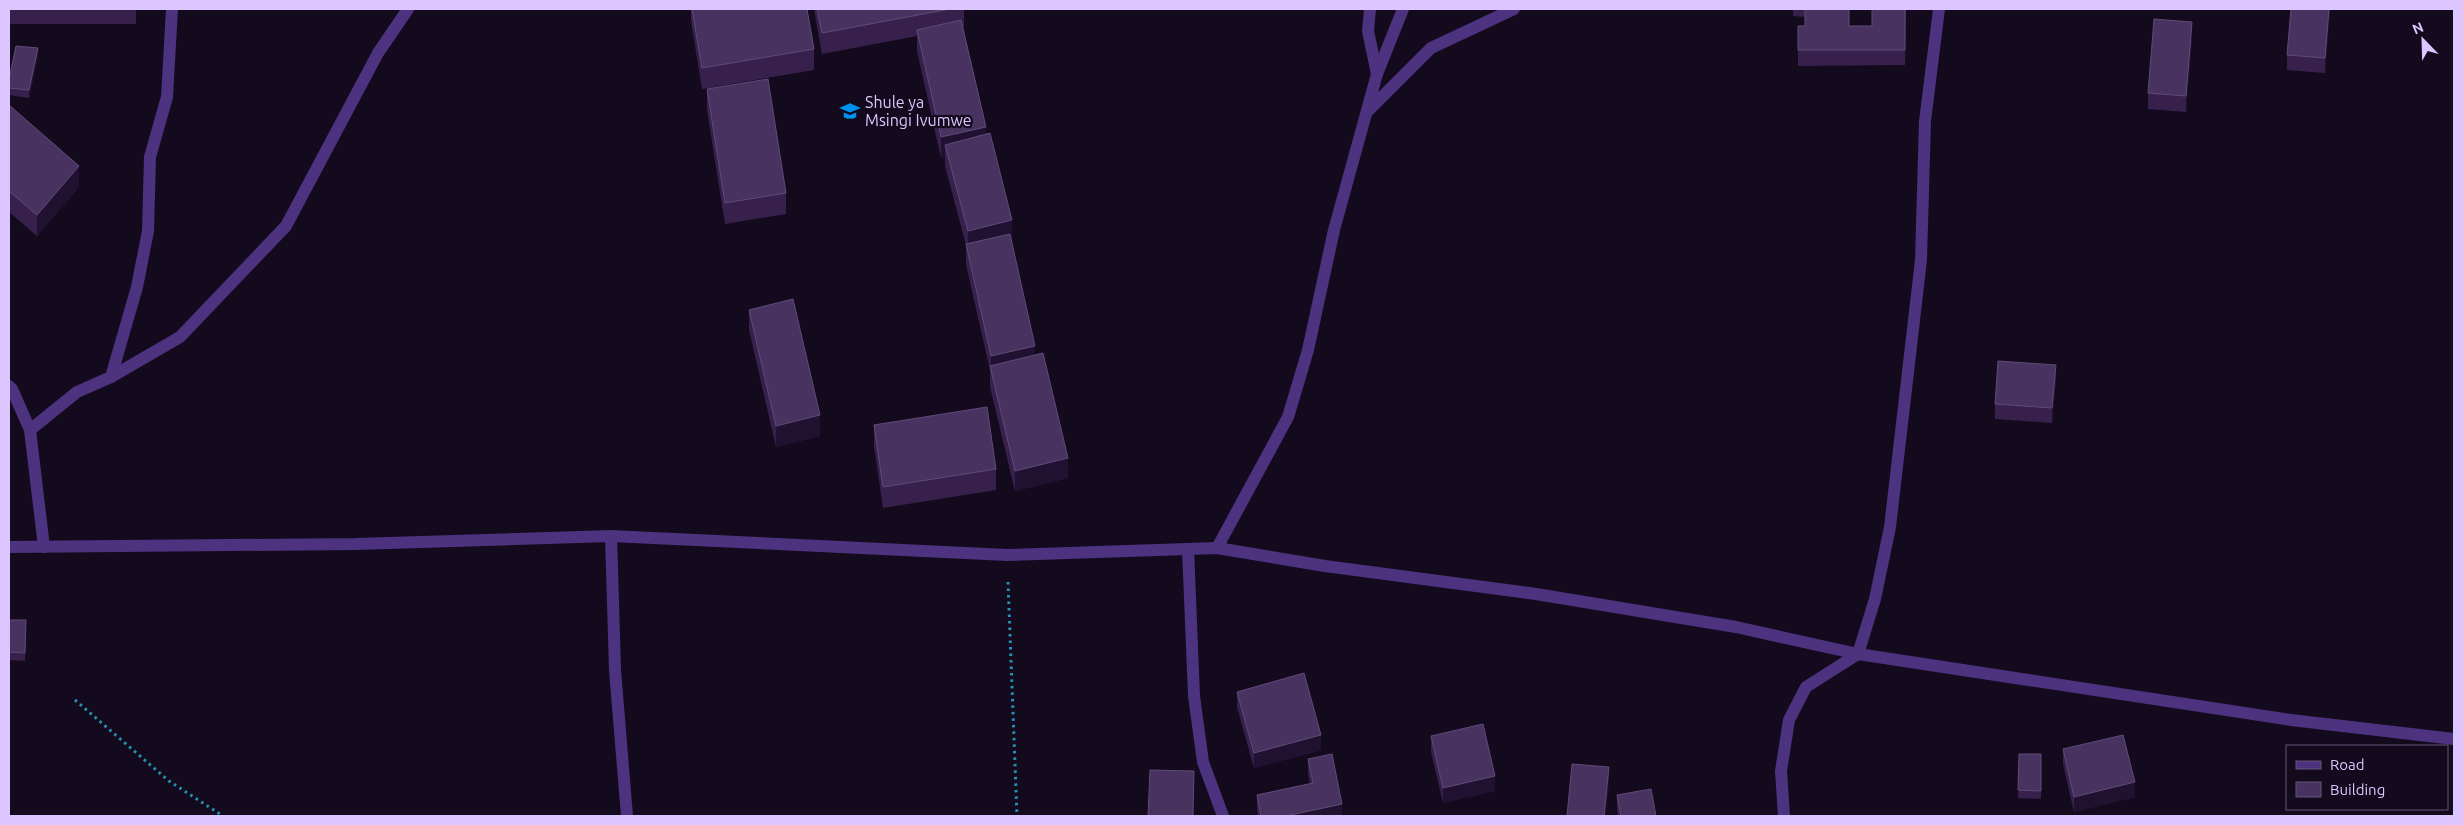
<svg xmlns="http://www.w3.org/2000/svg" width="2463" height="825" font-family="Ubuntu,sans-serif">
	<rect width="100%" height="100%" fill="#130a1d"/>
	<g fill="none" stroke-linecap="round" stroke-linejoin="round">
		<!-- path -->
		<g stroke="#2592b4" stroke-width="3" stroke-dasharray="2.5 4" stroke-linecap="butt">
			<polyline points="1008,582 1017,816"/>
			<polyline points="75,700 169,781 223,816"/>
		</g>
		<!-- minor -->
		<g stroke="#4c327f" stroke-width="12">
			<polyline points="1370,9 1368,31 1377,74"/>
			<polyline points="1368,111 1431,48 1514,9"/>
			<polyline points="111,377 137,287 148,231 150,157 167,97 172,9"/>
			<polyline points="9,386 12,389 30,430 44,547"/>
			<polyline points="30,430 77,392 111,377 180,337 286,226 378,53 408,9"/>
			<polyline points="611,536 615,670 627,816"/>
			<polyline points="9,547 356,544 611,536 1007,555 1217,548 1325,566 1536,594 1736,627 1858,654 2291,720 2454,739"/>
			<polyline points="1217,548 1288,417 1308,350 1334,230 1377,74 1403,9"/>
			<polyline points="1188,549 1194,696 1203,762 1223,816"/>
			<polyline points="1784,816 1781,771 1789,720 1806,687 1858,654 1875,599 1890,527 1921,260 1925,121 1939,9"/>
		</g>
	</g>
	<!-- wall -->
	<g fill="#37214c">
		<rect x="9" y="9" width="127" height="15"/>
		<polygon points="691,9 807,9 814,49 814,70 702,89 691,21"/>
		<polygon points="814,9 964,9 964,27 963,27 986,134 1012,241 1011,241 1035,355 1068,478 1015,491 990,387 990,370 966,265 966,245 945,166 945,157 941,158 917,51 917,36 822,54"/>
		<polygon points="1793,9 1849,9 1849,26 1872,26 1906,9 1905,65 1798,66 1798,26 1805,26 1805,17 1793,16"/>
		<polygon points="2330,9 2325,73 2287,70 2287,55"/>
		<polygon points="2192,37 2186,112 2148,109 2148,93"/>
		<polygon points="38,56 29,98 9,95 9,79"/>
		<polygon points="707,89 786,193 786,214 725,224 707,110"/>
		<polygon points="9,105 79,187 37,236 9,212"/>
		<polygon points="749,310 820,436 776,447 749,330"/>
		<polygon points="2056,380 2052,423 1995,419 1995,404"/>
		<polygon points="874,425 996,469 996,490 883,508 874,446"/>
		<polygon points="9,620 26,620 25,661 9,660"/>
		<polygon points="1237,692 1321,750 1254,768 1237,707"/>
		<polygon points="1431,736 1495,791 1443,803 1431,752"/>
		<polygon points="2063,749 2135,797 2074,812 2063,764"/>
		<polygon points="2019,754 2041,754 2041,799 2018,798"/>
		<polygon points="1308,759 1342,816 1258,816 1257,810 1257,795 1310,784 1308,774"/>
		<polygon points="1617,795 1656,816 1618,816 1617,810"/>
	</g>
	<!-- shaded-wall -->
	<g fill="#211131">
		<polygon points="2329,9 2330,9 2330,16 2325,73 2325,58"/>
		<polygon points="2192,22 2192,37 2186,112 2186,96"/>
		<polygon points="38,48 38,56 29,98 29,90"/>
		<polygon points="986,127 986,148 945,145 945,157 941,158 941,137"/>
		<polygon points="79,166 79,187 37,236 37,215"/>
		<polygon points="1012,220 1012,241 968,252 968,231"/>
		<polygon points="1035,346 1035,366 991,373 991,356"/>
		<polygon points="2056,365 2056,380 2052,423 2052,408"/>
		<polygon points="820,415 820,436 776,447 776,426"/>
		<polygon points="1068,458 1068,478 1015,491 1015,471"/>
		<polygon points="1321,735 1321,750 1254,768 1254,753"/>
		<polygon points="1609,767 1609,782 1606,816 1604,816"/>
		<polygon points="1495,776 1495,791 1443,803 1443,788"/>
		<polygon points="2135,782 2135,797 2074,812 2074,797"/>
		<polygon points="1342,804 1342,816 1286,816"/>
	</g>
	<!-- building -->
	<g fill="#483360" stroke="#604a79">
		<polygon points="692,9 807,9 814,49 702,68"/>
		<polygon points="817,9 950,9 822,33"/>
		<polygon points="1805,9 1849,9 1849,26 1872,26 1872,9 1905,9 1905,50 1798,50 1798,26 1805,26"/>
		<polygon points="2291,9 2329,9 2325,58 2287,55"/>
		<polygon points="2154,19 2192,22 2186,96 2148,93"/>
		<polygon points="961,20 986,127 941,137 917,30"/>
		<polygon points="16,46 38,48 29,90 9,88 9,79"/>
		<polygon points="768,79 786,193 725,203 707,89"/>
		<polygon points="9,105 79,166 37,215 9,191"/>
		<polygon points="990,133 1012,220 968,231 945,145"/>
		<polygon points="1010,234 1035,346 991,356 966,244"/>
		<polygon points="793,299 820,415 776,426 749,310"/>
		<polygon points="1043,353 1068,458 1015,471 990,366"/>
		<polygon points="1998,361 2056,365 2052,408 1995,404"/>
		<polygon points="987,407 996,469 883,487 874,425"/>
		<polygon points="9,620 26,620 25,653 9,652"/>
		<polygon points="1304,673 1321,735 1254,753 1237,692"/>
		<polygon points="1483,724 1495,776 1443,788 1431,736"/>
		<polygon points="2123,735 2135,782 2074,797 2063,749"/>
		<polygon points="1332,754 1342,804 1286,816 1261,816 1257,795 1313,783 1308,759"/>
		<polygon points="2019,754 2041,754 2041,791 2018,790"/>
		<polygon points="1572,764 1609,767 1604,816 1567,816"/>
		<polygon points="1150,770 1194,771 1193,816 1148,816"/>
		<polygon points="1651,789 1656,816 1621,816 1617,795"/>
	</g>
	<!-- icons -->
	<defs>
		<symbol id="school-bare" viewBox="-9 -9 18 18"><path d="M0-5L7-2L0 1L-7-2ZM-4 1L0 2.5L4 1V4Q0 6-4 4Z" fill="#0092f1" stroke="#130a1d" stroke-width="2.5" paint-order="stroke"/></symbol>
	</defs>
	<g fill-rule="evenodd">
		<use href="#school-bare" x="836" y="97" width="28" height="28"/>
	</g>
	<g text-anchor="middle" stroke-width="4.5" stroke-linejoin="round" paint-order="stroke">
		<!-- poi labels -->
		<g font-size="16" fill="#ddc6ff" stroke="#130a1d" text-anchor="start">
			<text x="865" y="108">Shule ya<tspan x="865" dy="18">Msingi Ivumwe</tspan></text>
		</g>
	</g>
	<!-- border -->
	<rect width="2463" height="825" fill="none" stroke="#ddc6ff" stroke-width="20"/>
	<!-- legend -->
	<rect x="2286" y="745" width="162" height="65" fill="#130a1d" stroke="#645577"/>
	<rect x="2296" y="761" width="25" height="8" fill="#4c327f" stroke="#645577"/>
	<text x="2330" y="770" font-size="15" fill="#ddc6ff">Road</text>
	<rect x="2296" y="782" width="25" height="15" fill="#483360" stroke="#645577"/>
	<text x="2330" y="795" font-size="15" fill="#ddc6ff">Building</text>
	<!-- north arrow -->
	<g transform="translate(2423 40) rotate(337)" stroke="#130a1d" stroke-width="4" paint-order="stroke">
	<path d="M0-4L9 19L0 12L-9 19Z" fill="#ddc6ff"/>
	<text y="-8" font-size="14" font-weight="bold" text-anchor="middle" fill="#ddc6ff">N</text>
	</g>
</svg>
